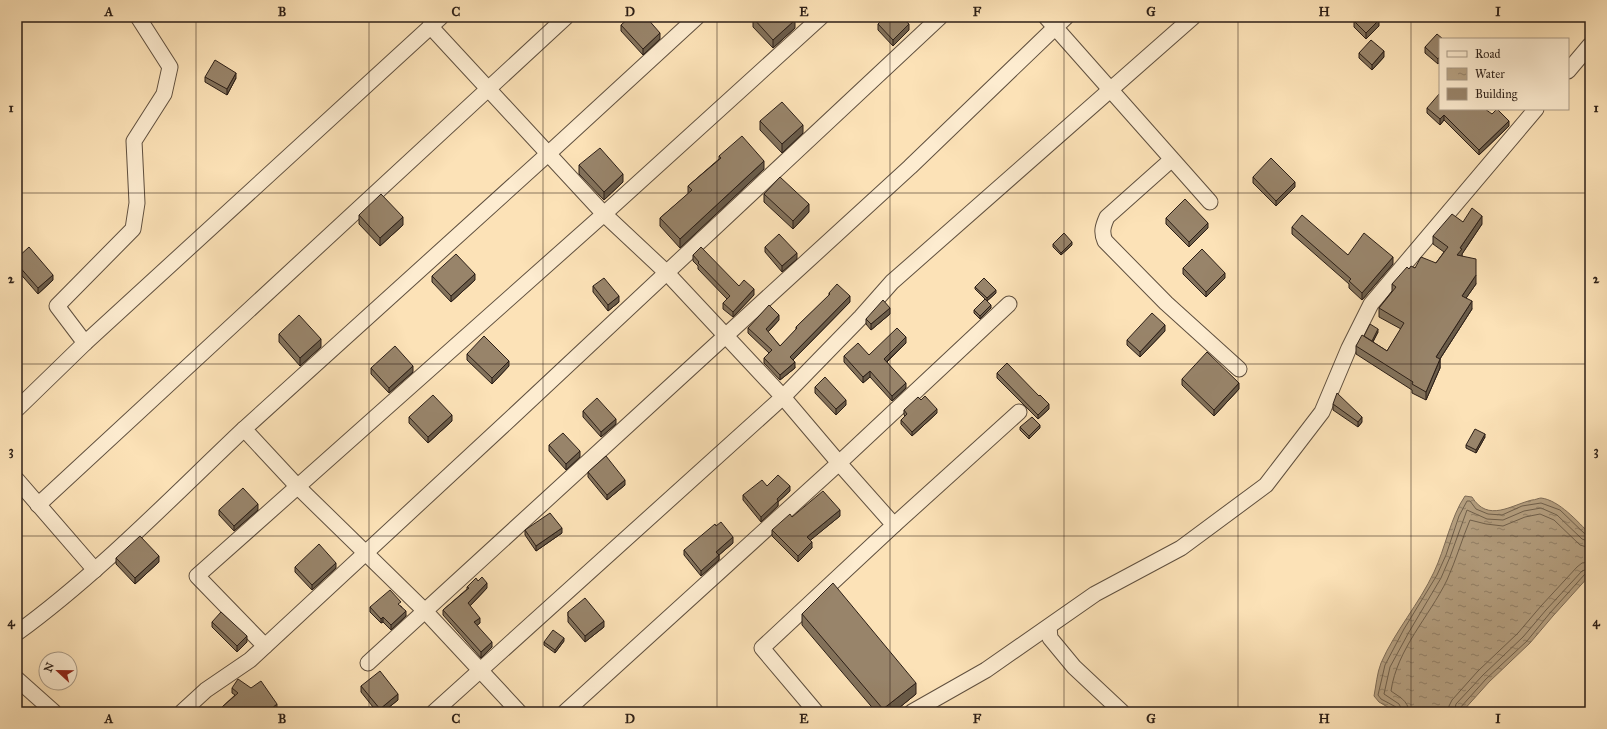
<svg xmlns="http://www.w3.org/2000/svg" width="1607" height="729" font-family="'IM FELL Great Primer',serif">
	<defs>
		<pattern id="water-ripples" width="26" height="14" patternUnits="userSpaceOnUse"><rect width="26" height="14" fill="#b5a081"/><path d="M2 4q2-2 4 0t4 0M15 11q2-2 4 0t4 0" fill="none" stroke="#938269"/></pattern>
	</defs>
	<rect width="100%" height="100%" fill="#fce2b7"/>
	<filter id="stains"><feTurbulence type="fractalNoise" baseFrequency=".005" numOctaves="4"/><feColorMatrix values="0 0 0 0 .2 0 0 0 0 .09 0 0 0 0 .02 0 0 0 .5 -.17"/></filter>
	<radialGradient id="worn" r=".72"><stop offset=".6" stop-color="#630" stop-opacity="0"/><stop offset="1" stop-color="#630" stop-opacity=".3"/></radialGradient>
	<!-- water -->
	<path fill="url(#water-ripples)" stroke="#7e6c57" d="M1465 496 1472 497C1488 523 1511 505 1532 500 1535 500 1539 498 1541 498 1559 500 1578 522 1590 534V575L1553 616 1530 643 1489 682 1462 712H1396L1379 702 1374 696C1376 686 1377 673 1381 663 1395 631 1419 604 1434 572 1445 549 1451 516 1465 496Z"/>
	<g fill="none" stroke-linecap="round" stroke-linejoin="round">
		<!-- shore -->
		<g stroke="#70604c" stroke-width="1">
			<polyline points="1398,712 1396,707 1381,699 1378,695 1385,665 1404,629 1437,575 1446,555 1459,516 1467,501 1470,501 1476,509 1488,514 1502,515 1522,506 1541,503 1560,510 1586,535 1590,537"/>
			<polyline points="1403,712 1399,704 1384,694 1390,667 1409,632 1441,578 1450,557 1467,510 1487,519 1503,520 1524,511 1541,508 1557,515 1582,539 1590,542"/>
			<path d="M1409 712C1408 700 1399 697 1391 691 1397 649 1429 617 1447 580 1456 560 1462 539 1470 520L1486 524 1503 526 1525 517 1540 514 1554 520 1580 545 1590 548"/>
			<polyline points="1448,712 1449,706 1452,700 1478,671 1518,633 1541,606 1577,567 1582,563 1590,562"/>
			<polyline points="1454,712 1456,704 1483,675 1523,637 1546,610 1582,571 1590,568"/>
			<polyline points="1459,712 1460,708 1486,679 1527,641 1550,613 1585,574 1590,573"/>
		</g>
		<defs>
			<g id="street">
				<polyline points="1046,17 1210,202"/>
				<polyline points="430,26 604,214 821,17"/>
				<polyline points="1568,71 1590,45"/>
				<path d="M1171 160 1107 217C1103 226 1101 232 1105 241L1166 303 1239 369"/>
				<polyline points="85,343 441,17"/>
				<polyline points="17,409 85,343 57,306 133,229 137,203 134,141 164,94 170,67 138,17"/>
				<polyline points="17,480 95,570"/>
				<polyline points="38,505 566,17"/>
				<polyline points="894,525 1019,412"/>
				<polyline points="1049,627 1050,638 1074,667 1122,712"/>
				<path d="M17 633C99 573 170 499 244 429"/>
				<polyline points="265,646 197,576 604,214 667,273 783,397 839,463 894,525 762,648 816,712"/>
				<polyline points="368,663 910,167 1066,17"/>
				<polyline points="17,679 54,712"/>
				<polyline points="182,712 206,690 250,660 509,420 940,17"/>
				<polyline points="434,712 783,397 861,317 892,282 1193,17"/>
				<polyline points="519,712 425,611 298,487 244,429 549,153 697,17"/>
				<polyline points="565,712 839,463 1009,304"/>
				<polyline points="912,712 986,670 1095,594 1181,548 1266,485 1322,412 1349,348 1371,304 1536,109"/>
			</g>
		</defs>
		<!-- street casing -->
		<use href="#street" stroke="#60503f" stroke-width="17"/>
		<!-- street -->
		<use href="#street" stroke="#fdecd0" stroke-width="15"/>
	</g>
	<!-- wall -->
	<g fill="#83725b" stroke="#2c1f17">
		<polygon points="753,18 795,28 773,48 753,27"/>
		<polygon points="1354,21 1379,26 1366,39 1354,27"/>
		<polygon points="878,24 909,30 893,46 878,30"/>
		<polygon points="621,25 660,39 643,55 621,31"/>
		<polygon points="1443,39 1438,64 1425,53 1425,47"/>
		<polygon points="1359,53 1384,57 1372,70 1359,58"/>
		<polygon points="205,77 236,78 227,95 205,82"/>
		<polygon points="1427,108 1509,126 1479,155 1444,120 1440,125 1427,113"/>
		<polygon points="760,121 803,133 782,153 760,130"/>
		<polygon points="719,156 764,169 680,248 660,226 660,218 688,194 688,186 719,159"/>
		<polygon points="579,165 623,182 604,200 579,174"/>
		<polygon points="1253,177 1295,187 1276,206 1253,183"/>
		<polygon points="764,194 809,212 793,229 764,202"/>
		<polygon points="359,215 403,225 380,246 359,224"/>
		<polygon points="1166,218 1208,228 1189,247 1166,224"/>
		<polygon points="1463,222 1482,224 1462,254 1462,256 1476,284 1466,298 1472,309 1440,359 1440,368 1426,400 1412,393 1412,390 1356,354 1356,346 1364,336 1378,332 1373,342 1387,351 1401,329 1379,317 1379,308 1392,291 1392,284 1409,269 1436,263 1444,252 1433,244 1433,236"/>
		<polygon points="1292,227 1348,255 1393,264 1362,300 1349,288 1349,284 1292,234"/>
		<polygon points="1053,244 1072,245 1061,255 1053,247"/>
		<polygon points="765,247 797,259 782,272 765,252"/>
		<polygon points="693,255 739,286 754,295 733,317 723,309 723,303 727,299 698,269 698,266 693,261"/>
		<polygon points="17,258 53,280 38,294 17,270"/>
		<polygon points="1183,268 1225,278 1206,297 1183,274"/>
		<polygon points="432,276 475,280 451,302 432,282"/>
		<polygon points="593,286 619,302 608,311 593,292"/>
		<polygon points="975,287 996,293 987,301 991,308 980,319 974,313 974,310 985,299 975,289"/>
		<polygon points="829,293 850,302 793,360 795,368 780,380 764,363 764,358 769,353 748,333 748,328 779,320 768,332 780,346 796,330 796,327 829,296"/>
		<polygon points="890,314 871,330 866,324 866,319"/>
		<polygon points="1165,331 1140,357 1127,345 1127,340"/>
		<polygon points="279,334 321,347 300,366 279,342"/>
		<polygon points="906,343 887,362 906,388 892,401 870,377 863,383 844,362 844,356 869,355"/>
		<polygon points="467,354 509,366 492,384 467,360"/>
		<polygon points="371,368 413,372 389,393 371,374"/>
		<polygon points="997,373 1049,409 1038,419 997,378"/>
		<polygon points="1182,379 1239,389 1214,416 1182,385"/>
		<polygon points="815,387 846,405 836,415 815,393"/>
		<polygon points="921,400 937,413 912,436 901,424 901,420 905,416 904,415 904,410"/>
		<polygon points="1333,404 1362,422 1358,427 1333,410"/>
		<polygon points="583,411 616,424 601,437 583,417"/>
		<polygon points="409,417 452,421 428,443 409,423"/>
		<polygon points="1020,427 1040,428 1029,439 1020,430"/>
		<polygon points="1485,437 1476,453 1466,448 1466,445"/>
		<polygon points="549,445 580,457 566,470 549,451"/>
		<polygon points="588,472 625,485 607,500 588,477"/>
		<polygon points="767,486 790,491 778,502 778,506 761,522 743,500 743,495"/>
		<polygon points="219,510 258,510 234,531 219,515"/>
		<polygon points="840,516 810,540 812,548 798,562 772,536 772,530 792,517"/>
		<polygon points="525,530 562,533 536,551 525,535"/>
		<polygon points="733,543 719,555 719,560 701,576 684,555 684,550"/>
		<polygon points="116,558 159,562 135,584 116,564"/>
		<polygon points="295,567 336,568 312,590 295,572"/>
		<polygon points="467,587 487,588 470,606 480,623 477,625 492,647 481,658 443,615 443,610 467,589"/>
		<polygon points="401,606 406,616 391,630 383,622 381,623 370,612 370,607"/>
		<polygon points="568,612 604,627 585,642 568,622"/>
		<polygon points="802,614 916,694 894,712 876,712 802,625"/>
		<polygon points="212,622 247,642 237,652 212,627"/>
		<polygon points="564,641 555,653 544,645 544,642"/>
		<polygon points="361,686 398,700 383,712 377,712 361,692"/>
		<polygon points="232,688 277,709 273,712 221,712 221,708 235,695 232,693"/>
	</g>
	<!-- shaded-wall -->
	<g fill="#6a5c4a" stroke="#2c1f17">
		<polygon points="795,20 795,28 773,48 773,40"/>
		<polygon points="1379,20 1379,26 1366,39 1366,33"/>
		<polygon points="909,24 909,30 893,46 893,40"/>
		<polygon points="660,33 660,39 643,55 643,49"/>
		<polygon points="1384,51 1384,57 1372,70 1372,65"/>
		<polygon points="1440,56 1440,62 1438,64 1438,59"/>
		<polygon points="236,73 236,78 227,95 227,89"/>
		<polygon points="1444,115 1444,120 1440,125 1440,119"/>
		<polygon points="1509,121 1509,126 1479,155 1479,150"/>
		<polygon points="803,125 803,133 782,153 782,144"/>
		<polygon points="764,161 764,169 680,248 680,239"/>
		<polygon points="623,174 623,182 604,200 604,192"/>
		<polygon points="1295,182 1295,187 1276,206 1276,201"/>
		<polygon points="809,204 809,212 793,229 793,221"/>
		<polygon points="1482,216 1482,224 1462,254 1462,257 1457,255 1460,248"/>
		<polygon points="403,217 403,225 380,246 380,238"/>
		<polygon points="1208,223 1208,228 1189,247 1189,242"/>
		<polygon points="1072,242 1072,245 1061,255 1061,253"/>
		<polygon points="797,253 797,259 782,272 782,266"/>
		<polygon points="1393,257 1393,264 1362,300 1362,293"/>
		<polygon points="1225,273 1225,278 1206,297 1206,292"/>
		<polygon points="475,274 475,280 451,302 451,296"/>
		<polygon points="53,275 53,280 38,294 38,288"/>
		<polygon points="1476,275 1476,284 1462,304 1462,296"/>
		<polygon points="754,289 754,295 733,317 733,312"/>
		<polygon points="996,290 996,293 987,301 987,298"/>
		<polygon points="619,296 619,302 608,311 608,305"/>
		<polygon points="850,296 850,302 790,363 790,357"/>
		<polygon points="1472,301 1472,309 1436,365 1436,357"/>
		<polygon points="991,305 991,308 980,319 980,316"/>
		<polygon points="890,308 890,314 871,330 871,324"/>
		<polygon points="779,315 779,320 766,334 766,329"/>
		<polygon points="1165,325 1165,331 1140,357 1140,352"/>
		<polygon points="1378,329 1378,332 1371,345 1371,342"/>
		<polygon points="906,337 906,343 884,364 884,359"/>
		<polygon points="321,339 321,347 300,366 300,358"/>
		<polygon points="1440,359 1440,368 1426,400 1426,392"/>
		<polygon points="509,361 509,366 492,384 492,378"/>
		<polygon points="795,362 795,368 780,380 780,375"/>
		<polygon points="413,366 413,372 389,393 389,388"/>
		<polygon points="870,371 870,377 863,383 863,377"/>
		<polygon points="906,383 906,388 892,401 892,396"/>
		<polygon points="1239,383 1239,389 1214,416 1214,410"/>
		<polygon points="846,400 846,405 836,415 836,409"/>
		<polygon points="1049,404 1049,409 1038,419 1038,415"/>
		<polygon points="937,409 937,413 912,436 912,432"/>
		<polygon points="452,415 452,421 428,443 428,437"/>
		<polygon points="1362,417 1362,422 1358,427 1358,422"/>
		<polygon points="616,419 616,424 601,437 601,432"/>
		<polygon points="1040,425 1040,428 1029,439 1029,436"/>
		<polygon points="1485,434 1485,437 1476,453 1476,450"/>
		<polygon points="580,451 580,457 566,470 566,464"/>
		<polygon points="625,480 625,485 607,500 607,495"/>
		<polygon points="790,486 790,491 778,502 778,506 761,522 761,517 777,499"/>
		<polygon points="258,504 258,510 234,531 234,526"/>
		<polygon points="840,510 840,516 807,543 807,537"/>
		<polygon points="562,528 562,533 536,551 536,546"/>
		<polygon points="733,537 733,543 719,555 719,560 701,576 701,571 716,552"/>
		<polygon points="812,542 812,548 798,562 798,556"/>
		<polygon points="159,556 159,562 135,584 135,578"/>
		<polygon points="336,563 336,568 312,590 312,585"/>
		<polygon points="487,583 487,588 468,608 468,603"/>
		<polygon points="406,611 406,616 391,630 391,625"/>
		<polygon points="383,617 383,622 381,623 381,619"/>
		<polygon points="480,618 480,623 474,628 474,622"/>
		<polygon points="604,621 604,627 585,642 585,636"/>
		<polygon points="247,636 247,642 237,652 237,646"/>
		<polygon points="564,638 564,641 555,653 555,650"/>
		<polygon points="492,642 492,647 481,658 481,652"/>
		<polygon points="916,683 916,694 894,712 883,712 883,709"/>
		<polygon points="398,694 398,700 383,712 380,712 380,709"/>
		<polygon points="277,704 277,709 273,712 267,712"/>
	</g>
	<!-- building -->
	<g fill="#98846a" stroke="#2c1f17">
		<polygon points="630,17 646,17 660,33 643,49 621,25"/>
		<polygon points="754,17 792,17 795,20 773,40 753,18"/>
		<polygon points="885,17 901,17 909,24 893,40 878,24"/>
		<polygon points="1358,17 1375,17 1379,20 1366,33 1354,21"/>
		<polygon points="1437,34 1443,39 1440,39 1440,56 1438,59 1425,47"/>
		<polygon points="1371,40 1384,51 1372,65 1359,53"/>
		<polygon points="215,60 236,73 227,89 205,77"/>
		<polygon points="1440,93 1440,109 1485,109 1492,114 1497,109 1509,121 1479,150 1444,115 1440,119 1427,108"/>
		<polygon points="782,102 803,125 782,144 760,121"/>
		<polygon points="742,136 764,161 680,239 660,218 692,190 688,186 721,158 719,156"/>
		<polygon points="600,148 623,174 604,192 579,165"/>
		<polygon points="1271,158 1295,182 1276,201 1253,177"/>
		<polygon points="780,177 809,204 793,221 764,194"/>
		<polygon points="381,194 403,217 380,238 359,215"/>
		<polygon points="1185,199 1208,223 1189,242 1166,218"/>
		<polygon points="1472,208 1482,216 1460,248 1462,249 1457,255 1476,259 1476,275 1462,296 1472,301 1436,357 1440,359 1426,392 1412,384 1413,382 1356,346 1362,335 1387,351 1404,323 1379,308 1396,287 1392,284 1407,267 1409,269 1411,266 1415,268 1421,257 1436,263 1448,247 1433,236 1452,214 1463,222"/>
		<polygon points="1302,215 1348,255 1364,233 1393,257 1362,293 1349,281 1351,279 1292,227"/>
		<polygon points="1064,233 1072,242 1061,253 1053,244"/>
		<polygon points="779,234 797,253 782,266 765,247"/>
		<polygon points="29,247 53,275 38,288 17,264 17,258"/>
		<polygon points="701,247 739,286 744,280 754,289 733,312 723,303 730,296 698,263 699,262 693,255"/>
		<polygon points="1202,249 1225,273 1206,292 1183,268"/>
		<polygon points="456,254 475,274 451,296 432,276"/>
		<polygon points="604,278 619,296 608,305 593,286"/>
		<polygon points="984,278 996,290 987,298 975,287"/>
		<polygon points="837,284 850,296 790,357 795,362 780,375 764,358 772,350 748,328 769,305 779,315 766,329 780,346 797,328 796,327 830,294 829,293"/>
		<polygon points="985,299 991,305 980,316 974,310"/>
		<polygon points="883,300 890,308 871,324 866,319"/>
		<polygon points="1152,313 1165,325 1140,352 1127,340"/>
		<polygon points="299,315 321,339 300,358 279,334"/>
		<polygon points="1370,324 1378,329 1372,341 1364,336"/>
		<polygon points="897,328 906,337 884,359 906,383 892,396 870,371 863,377 844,356 858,343 869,355"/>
		<polygon points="484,336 509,361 492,378 467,354"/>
		<polygon points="395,346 413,366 389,388 371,368"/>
		<polygon points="1207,352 1239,383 1214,410 1182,379"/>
		<polygon points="1007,363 1039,396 1040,395 1049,404 1038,415 997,373"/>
		<polygon points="825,377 846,400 836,409 815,387"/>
		<polygon points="1337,393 1362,417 1358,422 1333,404"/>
		<polygon points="433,395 452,415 428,437 409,417"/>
		<polygon points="925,396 937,409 912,432 901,420 907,414 904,410 918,397 921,400"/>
		<polygon points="597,398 616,419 601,432 583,411"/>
		<polygon points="1032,417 1040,425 1029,436 1020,427"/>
		<polygon points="1475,429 1485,434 1476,450 1466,445"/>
		<polygon points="563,433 580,451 566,464 549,445"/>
		<polygon points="606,456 625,480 607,495 588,472"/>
		<polygon points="778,475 790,486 777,499 778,501 761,517 743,495 762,480 767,486"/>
		<polygon points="243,488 258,504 234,526 219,510"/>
		<polygon points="823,491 840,510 807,537 812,542 798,556 772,530 790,514 792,517"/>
		<polygon points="550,513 562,528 536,546 525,530"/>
		<polygon points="721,522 733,537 716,552 719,555 701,571 684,550 715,524 716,526"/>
		<polygon points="140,536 159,556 135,578 116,558"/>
		<polygon points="319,544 336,563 312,585 295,567"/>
		<polygon points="482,577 487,583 468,603 480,618 474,622 492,642 481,652 443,610 469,588 467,587 476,578 478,581"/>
		<polygon points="833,583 916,683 883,709 802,614"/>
		<polygon points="390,590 401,602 398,604 406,611 391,625 383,617 381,619 370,607"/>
		<polygon points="585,598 604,621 585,636 568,616 568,612"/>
		<polygon points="221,612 247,636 237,646 212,622"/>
		<polygon points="553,630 564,638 555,650 544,642"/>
		<polygon points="380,671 398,694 380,709 361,686"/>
		<polygon points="238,679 251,688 261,681 277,704 267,712 224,712 221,708 238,693 232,688"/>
	</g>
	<!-- grid -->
	<path fill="none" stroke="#2c1f17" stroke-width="1" stroke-opacity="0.55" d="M196 17V712M369 17V712M543 17V712M717 17V712M890 17V712M1064 17V712M1238 17V712M1411 17V712M17 193H1590M17 364H1590M17 536H1590"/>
	<!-- margin -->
	<rect width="1607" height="729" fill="none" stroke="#fce2b7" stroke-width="44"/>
	<!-- legend -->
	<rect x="1439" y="38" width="130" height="72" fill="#fdecd0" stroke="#a99a86"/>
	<rect x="1447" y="51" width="20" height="6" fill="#fdecd0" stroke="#a99a86"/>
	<text x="1475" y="58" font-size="12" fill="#2c1f17">Road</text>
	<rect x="1447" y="68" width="20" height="12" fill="url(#water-ripples)" stroke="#a99a86"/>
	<text x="1475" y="78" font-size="12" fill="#2c1f17">Water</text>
	<rect x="1447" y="88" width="20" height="12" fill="#98846a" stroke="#a99a86"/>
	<text x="1475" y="98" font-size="12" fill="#2c1f17">Building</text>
	<!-- north arrow -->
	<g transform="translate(58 671) rotate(292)"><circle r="19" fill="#fdecd0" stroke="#a99a86"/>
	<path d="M0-3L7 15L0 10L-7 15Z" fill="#8f2418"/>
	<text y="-6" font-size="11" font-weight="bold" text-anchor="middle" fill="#2c1f17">N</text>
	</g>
	<rect x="22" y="22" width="1563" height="685" fill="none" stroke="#2c1f17" stroke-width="1.5"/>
	<g font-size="13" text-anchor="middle" font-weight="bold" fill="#2c1f17">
		<text x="109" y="16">A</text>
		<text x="282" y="16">B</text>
		<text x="456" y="16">C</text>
		<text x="630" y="16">D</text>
		<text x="804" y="16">E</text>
		<text x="977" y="16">F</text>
		<text x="1151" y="16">G</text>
		<text x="1324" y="16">H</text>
		<text x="1498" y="16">I</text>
		<text x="11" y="112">1</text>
		<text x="1596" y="112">1</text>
		<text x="11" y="283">2</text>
		<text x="1596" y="283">2</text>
		<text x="11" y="455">3</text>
		<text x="1596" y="455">3</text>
		<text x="11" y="626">4</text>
		<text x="1596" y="626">4</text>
		<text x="109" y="723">A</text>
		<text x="282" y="723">B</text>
		<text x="456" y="723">C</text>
		<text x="630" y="723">D</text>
		<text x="804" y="723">E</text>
		<text x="977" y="723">F</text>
		<text x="1151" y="723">G</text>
		<text x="1324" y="723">H</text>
		<text x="1498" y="723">I</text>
	</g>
	<rect width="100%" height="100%" filter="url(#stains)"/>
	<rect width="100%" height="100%" fill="url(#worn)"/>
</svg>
